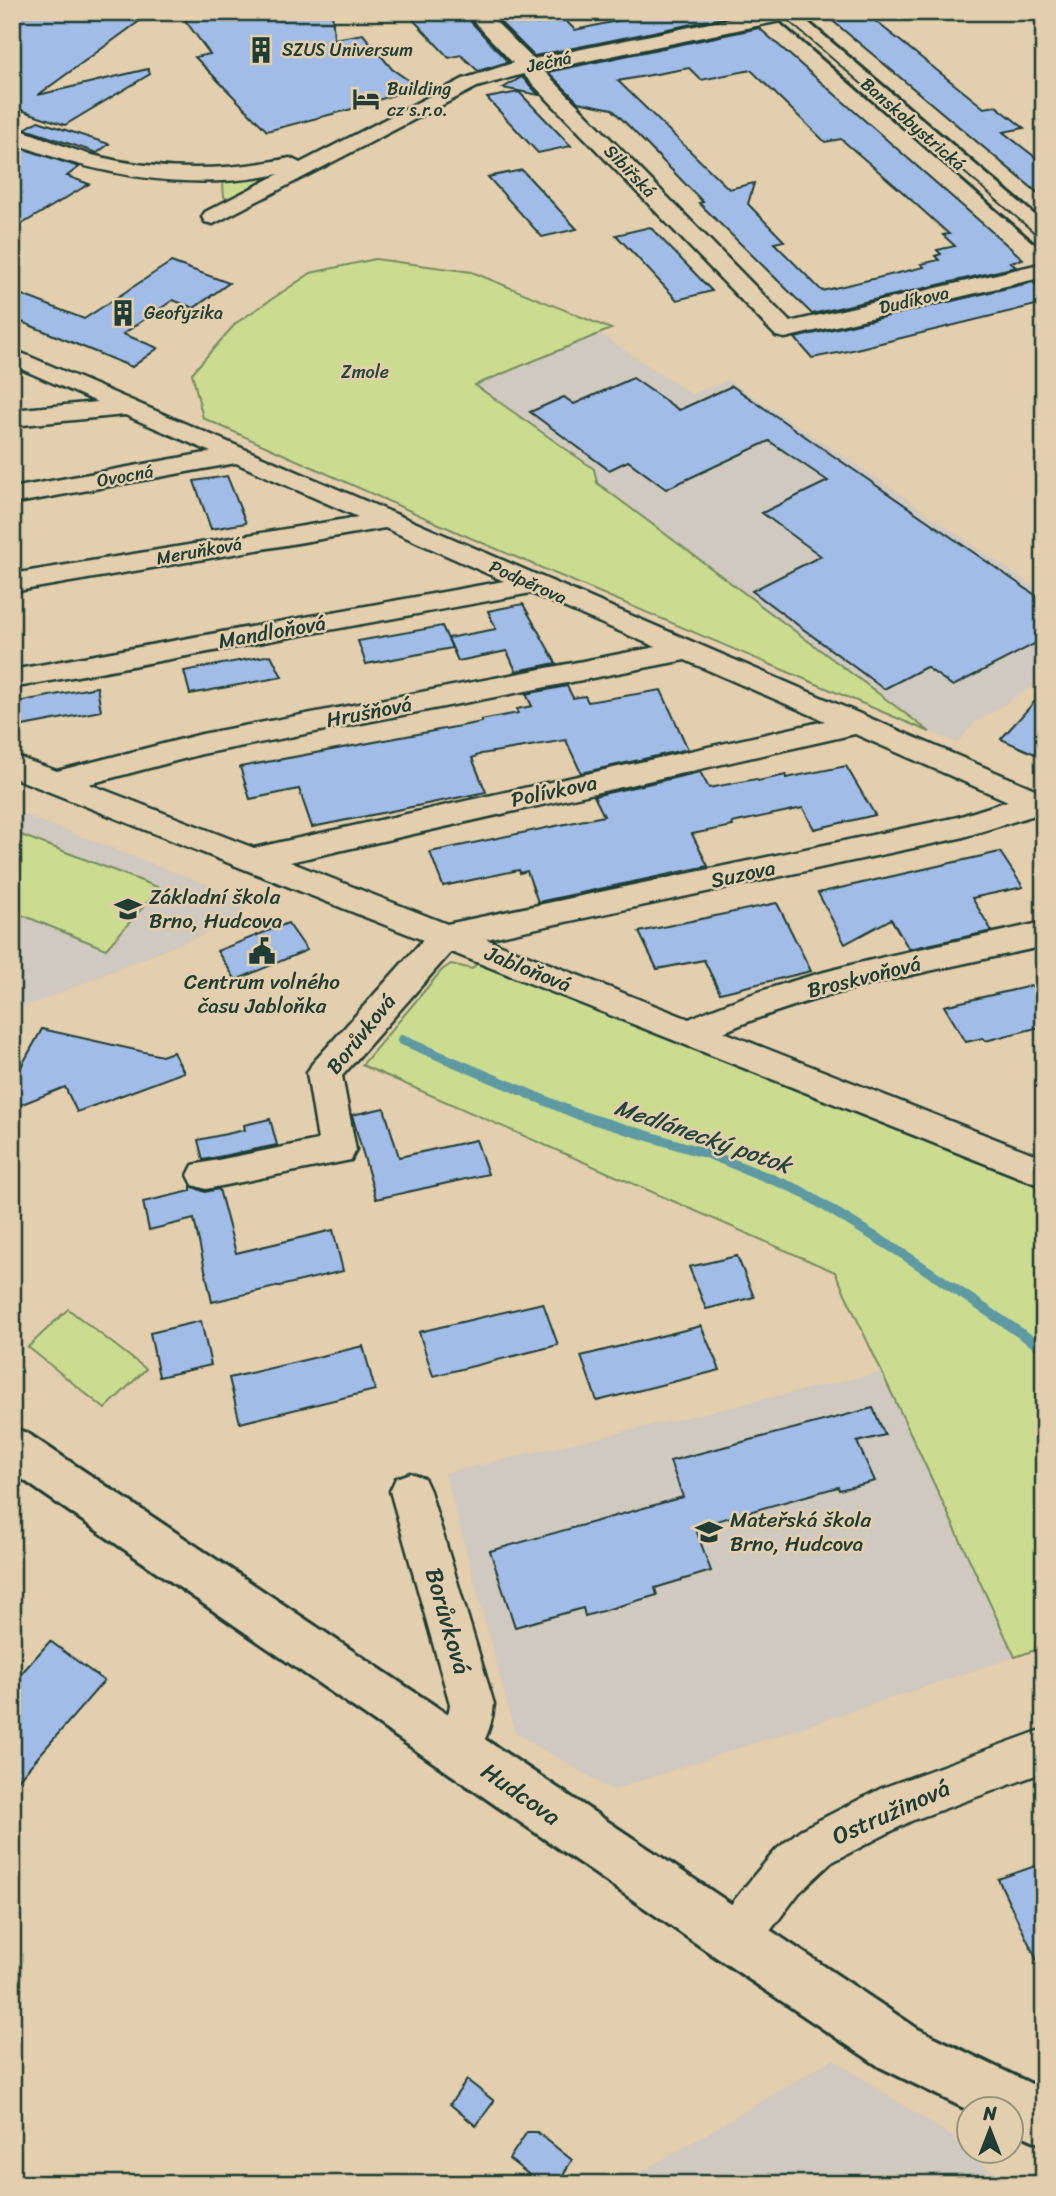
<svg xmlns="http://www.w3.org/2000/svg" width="1056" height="2196" font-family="Sriracha,sans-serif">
	<rect width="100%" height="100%" fill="#e3cead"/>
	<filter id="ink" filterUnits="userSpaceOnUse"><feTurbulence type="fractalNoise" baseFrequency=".0143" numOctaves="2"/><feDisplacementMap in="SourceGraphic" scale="14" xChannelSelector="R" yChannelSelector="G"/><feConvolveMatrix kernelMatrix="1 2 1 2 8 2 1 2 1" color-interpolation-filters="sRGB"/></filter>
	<g filter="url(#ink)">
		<!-- built -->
		<g fill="#d0c9bf">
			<polygon points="600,334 692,394 728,380 859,466 1044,594 1044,679 975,723 957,743 929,731 597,483 594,469 474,385"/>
			<polygon points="12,810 245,899 244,918 12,1012"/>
			<polygon points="882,1372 1015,1657 612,1790 515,1733 445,1473"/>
			<polygon points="833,2059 952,2137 1007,2184 621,2184"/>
		</g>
		<!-- green -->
		<g fill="#cbdc90" stroke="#758c62" stroke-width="2">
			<polygon points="284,172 229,200 224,197 223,184 230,178"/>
			<polygon points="375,259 472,272 611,329 475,385 594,469 597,483 930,732 466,536 203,418 192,373 236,323 311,273"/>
			<polygon points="21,835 160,888 106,949 12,911 12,844"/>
			<polygon points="478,962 1044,1189 1044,1647 1015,1657 835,1272 362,1065 442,970 451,964 472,969"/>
			<polygon points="68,1309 146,1369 105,1409 28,1347"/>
		</g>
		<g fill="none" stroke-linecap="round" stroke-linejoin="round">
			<!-- stream -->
			<polyline stroke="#5f99a1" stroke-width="10" points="402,1040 579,1115 711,1155 799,1190 906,1256 1044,1349"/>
		</g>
		<!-- building -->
		<g fill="#a2bce8" stroke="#1f3d34" stroke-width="2" fill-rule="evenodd">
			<polygon points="12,12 152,12 38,95 148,69 150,74 65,125 18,109 12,114"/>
			<polygon points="179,12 332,12 334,39 363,34 392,69 418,87 375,101 379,102 267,131 195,57 210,54"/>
			<polygon points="406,12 462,12 508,62 478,71 461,55 449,58"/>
			<polygon points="490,12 525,12 537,24 564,19 575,30 659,12 742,14 534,56"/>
			<polygon points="822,12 864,12 984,108 996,106 1024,128 1003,132 1044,164 1044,198"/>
			<path d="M759 28 1023 259 1010 262 1016 267 812 314 699 203 703 202 612 109 578 102 548 72ZM689 68 701 80 751 70 825 142 841 139 898 188 949 234 943 235 955 246 937 250 941 254 935 256 939 260 921 264 924 267 822 291 774 243 784 241 748 204 754 183 729 189 618 81Z"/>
			<polygon points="522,77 539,95 503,88"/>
			<polygon points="519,92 571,146 538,153 487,98"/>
			<polygon points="38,121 109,144 97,153 25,129"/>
			<polygon points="12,145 79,167 67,176 89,184 12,230"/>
			<polygon points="522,170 577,229 542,237 488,177"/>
			<polygon points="650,227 712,291 677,300 616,235"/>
			<polygon points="171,262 229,283 194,308 173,300 123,334 158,348 132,367 12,318 12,291 84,319"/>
			<polygon points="1033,282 1044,292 1044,303 848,351 812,358 795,338"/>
			<polygon points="633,378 679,410 732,386 1044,601 1044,639 953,686 926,667 884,689 752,591 821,556 762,513 828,481 769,441 666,489 628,461 609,470 530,412 564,397 574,404"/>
			<polygon points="227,476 246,523 211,529 194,481"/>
			<polygon points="523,604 556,663 516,671 507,651 458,661 448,638 496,629 488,611"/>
			<polygon points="442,626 452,648 366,664 358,641"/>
			<polygon points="271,655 282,677 190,694 184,671"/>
			<polygon points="567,686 573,698 585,696 588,702 661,690 688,749 581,773 566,740 481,754 472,758 486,792 312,827 299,789 250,799 240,767 482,722 481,720 518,713 517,709 532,706 526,694"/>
			<polygon points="97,687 101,711 12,728 12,703"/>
			<polygon points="1044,691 1044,758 1001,739"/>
			<polygon points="846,766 875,815 814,829 803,808 732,823 733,826 692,834 708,866 538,902 527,871 520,873 519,870 443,886 430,852 604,816 594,796 700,772 709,788 756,779 758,781 786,775 786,778"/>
			<polygon points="1000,852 1023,887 972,898 992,931 909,949 891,919 845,944 818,893"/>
			<polygon points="777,903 811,971 720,993 704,960 657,969 639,932"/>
			<polygon points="288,923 307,950 236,980 217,951"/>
			<polygon points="1044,983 1044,1026 985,1041 983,1038 966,1042 944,1006"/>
			<polygon points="42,1029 162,1056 173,1052 184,1072 77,1112 65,1087 12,1108 12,1083"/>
			<polygon points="384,1108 399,1157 476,1140 488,1174 376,1199 352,1115"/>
			<polygon points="270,1119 277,1145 203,1160 198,1140 245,1130 244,1125"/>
			<polygon points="191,1186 205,1192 219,1189 236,1253 333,1230 343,1271 212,1302 194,1219 149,1230 143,1202 191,1191"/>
			<polygon points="737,1256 754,1297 706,1309 689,1267"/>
			<polygon points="543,1303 558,1345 433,1376 419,1332"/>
			<polygon points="201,1321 211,1365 159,1377 150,1333"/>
			<polygon points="701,1326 720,1370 597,1401 581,1356"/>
			<polygon points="363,1346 375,1390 240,1423 229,1378"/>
			<polygon points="873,1408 885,1435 857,1442 875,1481 839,1490 838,1487 695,1527 711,1571 655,1588 657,1595 585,1616 583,1608 515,1627 490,1551 683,1497 670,1461"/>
			<polygon points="50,1641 104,1681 12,1787 12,1684"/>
			<polygon points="1044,1863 1044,1975 998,1879"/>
			<polygon points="467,2080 494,2101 476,2126 450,2104"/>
			<polygon points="527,2132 537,2132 572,2160 557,2184 541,2184 509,2159"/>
		</g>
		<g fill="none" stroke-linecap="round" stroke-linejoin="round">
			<defs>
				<g id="minor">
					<path d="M465 12H486L533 59 764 12H805L795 18 543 70 790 322 1044 263V277L785 338 776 336 523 74 477 87 213 224 205 222 202 217 205 212 279 174C188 192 98 176 12 142V128C38 134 62 147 88 154 155 172 222 172 290 158L300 163 463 79 513 63Z"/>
					<path d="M12 349 1044 793V816L1038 814 960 838 486 939 689 1019C801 969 925 949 1044 922V946C940 970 821 989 724 1032L1044 1158V1187L451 952 342 1076 356 1150 351 1160 206 1189 193 1185 188 1175 193 1165 318 1140 307 1073 312 1064 423 940 12 777V755L57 771 202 734 656 647 531 593 12 688V670L504 581 385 528 12 592V574L358 517 236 463 12 504V488L211 452 125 415 12 426V410L97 402 12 365ZM685 660 825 721 254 848 89 784 202 754ZM855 734 1008 801 958 817 447 924 290 862Z"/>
					<path d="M410 1473 424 1478 430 1491 494 1704C491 1733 481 1757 453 1769L437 1762 431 1747C437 1732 449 1720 450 1704L390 1491 396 1478Z"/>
					<polygon points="1044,1729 1044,1772 911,1821 832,1862 799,1893 751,1956 734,1962 717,1956 711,1939 717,1922 756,1873 777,1849 800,1830 882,1788"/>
				</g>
				<g id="tertiary">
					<polygon points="771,12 796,12 1044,223 1044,244 1035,241"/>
					<polygon points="12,1428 27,1433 918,2029 1044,2090 1044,2145 1010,2130 1010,2108 968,2110 880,2067 716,1957 12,1472"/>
				</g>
			</defs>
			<!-- minor casing -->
			<use href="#minor" stroke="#1f3d34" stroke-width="5"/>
			<!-- tertiary casing -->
			<use href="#tertiary" stroke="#1f3d34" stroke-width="6"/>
			<!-- minor -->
			<use href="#minor" fill="#e3cead" fill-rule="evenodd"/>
			<!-- tertiary -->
			<use href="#tertiary" fill="#e3cead" fill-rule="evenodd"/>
			<!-- tram -->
			<polyline stroke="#1f3d34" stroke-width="2" points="778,12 1044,241"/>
		</g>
	</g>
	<!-- icons -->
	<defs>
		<symbol id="building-bare" viewBox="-9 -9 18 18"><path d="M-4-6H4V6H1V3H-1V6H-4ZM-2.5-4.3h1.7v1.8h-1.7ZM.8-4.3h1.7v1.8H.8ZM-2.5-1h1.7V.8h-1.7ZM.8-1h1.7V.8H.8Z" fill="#1f3d34" stroke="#e3cead" stroke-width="2.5" paint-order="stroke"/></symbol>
		<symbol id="hotel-bare" viewBox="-9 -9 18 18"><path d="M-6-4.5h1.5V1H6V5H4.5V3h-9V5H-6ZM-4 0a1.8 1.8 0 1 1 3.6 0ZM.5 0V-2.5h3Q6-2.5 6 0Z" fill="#1f3d34" stroke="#e3cead" stroke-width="2.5" paint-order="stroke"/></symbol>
		<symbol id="school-bare" viewBox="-9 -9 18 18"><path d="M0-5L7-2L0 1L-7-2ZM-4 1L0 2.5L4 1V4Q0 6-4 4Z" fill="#1f3d34" stroke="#e3cead" stroke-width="2.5" paint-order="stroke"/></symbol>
		<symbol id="civic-bare" viewBox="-9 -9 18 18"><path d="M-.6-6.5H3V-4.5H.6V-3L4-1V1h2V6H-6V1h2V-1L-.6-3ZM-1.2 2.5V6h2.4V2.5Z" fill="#1f3d34" stroke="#e3cead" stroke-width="2.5" paint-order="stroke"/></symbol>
	</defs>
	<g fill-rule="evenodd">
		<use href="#building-bare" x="242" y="31" width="38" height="38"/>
		<use href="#hotel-bare" x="347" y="80" width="38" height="38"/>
		<use href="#building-bare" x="104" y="294" width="38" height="38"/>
		<use href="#school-bare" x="109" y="890" width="38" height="38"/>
		<use href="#civic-bare" x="243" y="932" width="38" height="38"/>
		<use href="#school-bare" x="690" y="1513" width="38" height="38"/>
	</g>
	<g text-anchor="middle" stroke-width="5" stroke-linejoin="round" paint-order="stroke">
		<!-- far-poi labels -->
		<g font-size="18" fill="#1f3d34" stroke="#e3cead" text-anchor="start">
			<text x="282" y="56">SZUS Universum</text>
			<text x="387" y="95">Building<tspan x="387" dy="21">cz s.r.o.</tspan></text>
			<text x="144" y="319">Geofyzika</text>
		</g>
		<!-- far-street labels -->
		<g font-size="18" fill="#1f3d34" stroke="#e3cead">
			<text transform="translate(549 62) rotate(-12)" y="6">Ječná</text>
			<text transform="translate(913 124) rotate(41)" y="6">Banskobystrická</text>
			<text transform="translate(630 171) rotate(46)" y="6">Sibiřská</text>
			<text transform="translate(914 300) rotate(-13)" y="6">Dudíkova</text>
			<text transform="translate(125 476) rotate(-10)" y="6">Ovocná</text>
			<text transform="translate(199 551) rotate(-10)" y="6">Meruňková</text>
			<text transform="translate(528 582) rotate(24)" y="6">Podpěrova</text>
		</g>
		<!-- far-park labels -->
		<g font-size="18" fill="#284539" stroke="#e3cead">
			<text x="365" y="378">Zmole</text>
		</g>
		<!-- street labels -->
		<g font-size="21" fill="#1f3d34" stroke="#e3cead">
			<text transform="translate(272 632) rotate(-10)" y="7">Mandloňová</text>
			<text transform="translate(369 712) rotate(-11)" y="7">Hrušňová</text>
			<text transform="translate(554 791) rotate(-12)" y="7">Polívkova</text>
			<text transform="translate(743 874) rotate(-12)" y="7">Suzova</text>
			<text transform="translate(528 969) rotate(22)" y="7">Jabloňová</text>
			<text transform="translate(864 977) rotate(-14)" y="7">Broskvoňová</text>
			<text transform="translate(361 1034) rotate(-51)" y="7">Borůvková</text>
		</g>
		<!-- poi labels -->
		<g font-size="21" fill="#1f3d34" stroke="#e3cead" text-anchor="start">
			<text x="149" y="904">Základní škola<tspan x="149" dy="24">Brno, Hudcova</tspan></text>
			<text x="262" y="989" text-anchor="middle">Centrum volného<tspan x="262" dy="24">času Jabloňka</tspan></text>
			<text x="730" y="1527">Mateřská škola<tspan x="730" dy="24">Brno, Hudcova</tspan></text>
		</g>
		<!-- water labels -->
		<g font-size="23" font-style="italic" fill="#24453d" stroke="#e3cead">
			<text transform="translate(703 1136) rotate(19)" y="8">Medlánecký potok</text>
		</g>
		<!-- near-street labels -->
		<g font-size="24" fill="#1f3d34" stroke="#e3cead">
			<text transform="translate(448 1621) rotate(74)" y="8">Borůvková</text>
			<text transform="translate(521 1794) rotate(35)" y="8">Hudcova</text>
			<text transform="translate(891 1812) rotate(-24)" y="8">Ostružinová</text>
		</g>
	</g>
	<!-- margin -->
	<rect width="1056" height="2196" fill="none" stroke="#e3cead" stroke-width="42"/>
	<rect x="21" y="21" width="1014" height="2154" fill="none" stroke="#1f3d34" stroke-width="2.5" filter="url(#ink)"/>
	<!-- north arrow -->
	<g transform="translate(990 2130)"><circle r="33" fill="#e3cead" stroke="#95947d" stroke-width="2"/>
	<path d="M0-5L12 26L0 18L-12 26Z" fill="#1f3d34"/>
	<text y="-10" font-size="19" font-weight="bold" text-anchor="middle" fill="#1f3d34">N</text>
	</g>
</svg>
